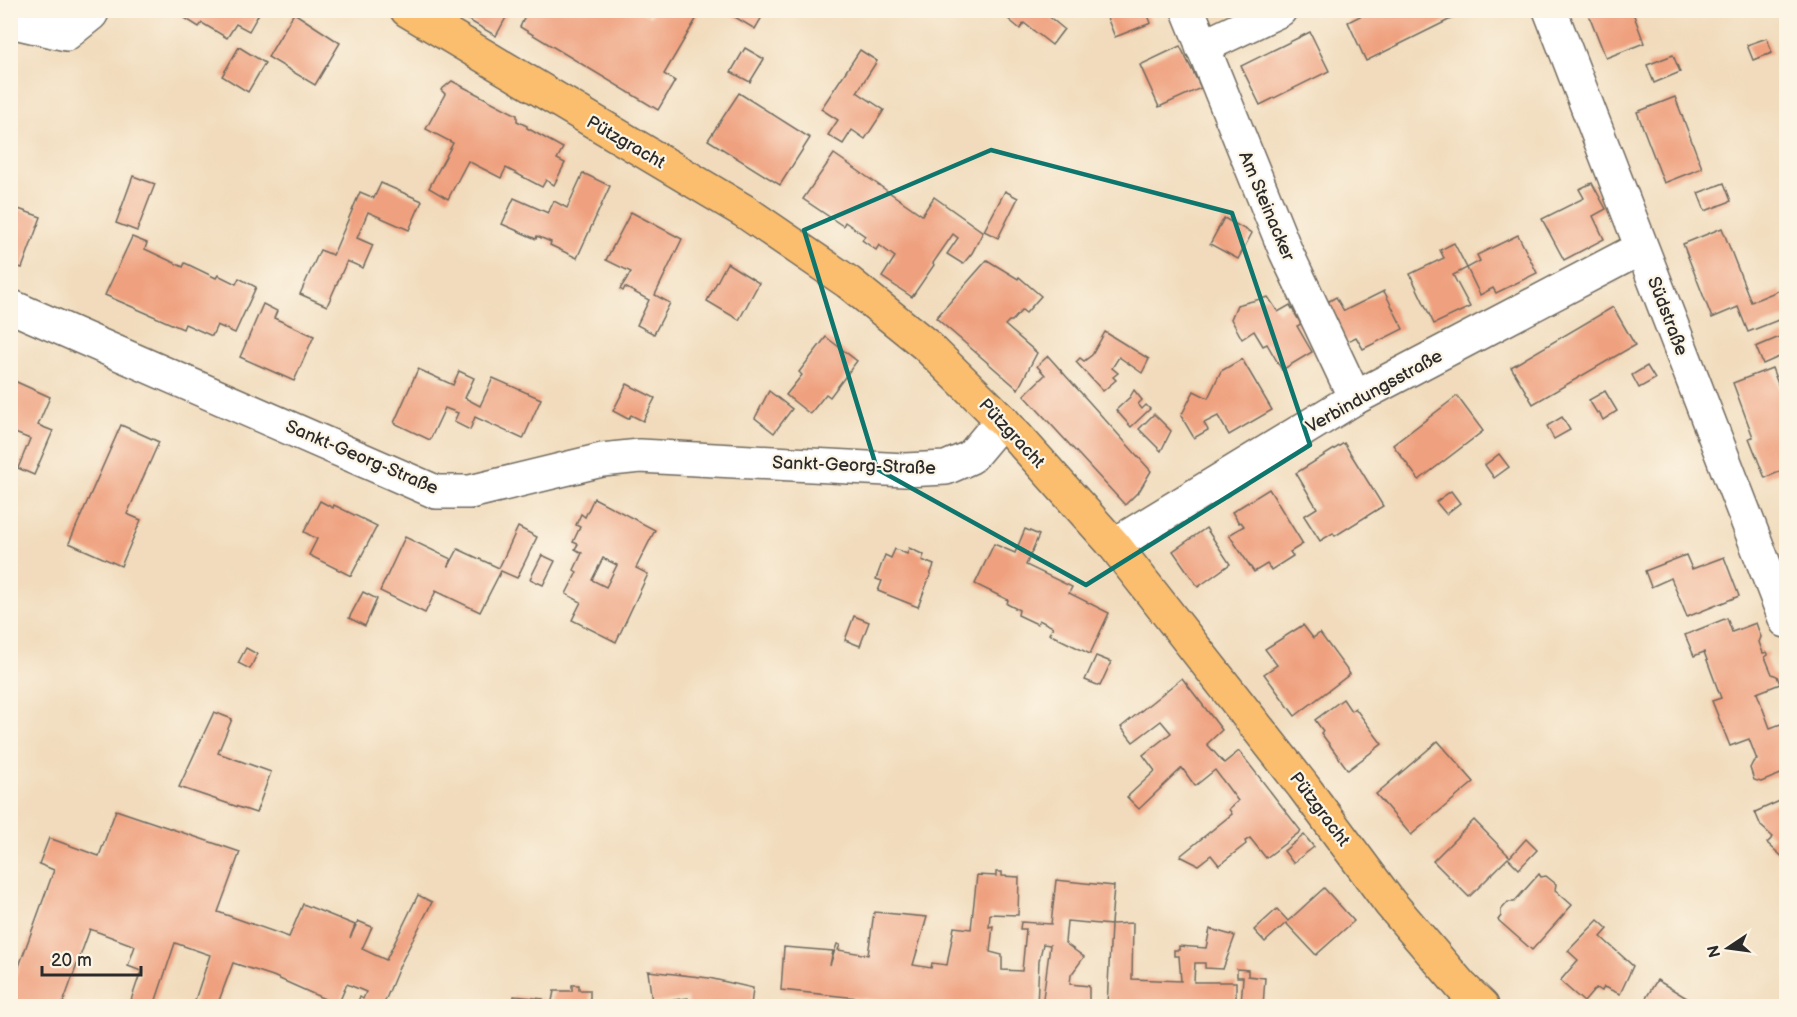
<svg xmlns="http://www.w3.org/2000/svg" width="1797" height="1017" font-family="'Balsamiq Sans',sans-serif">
	<rect width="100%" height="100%" fill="#fcf5e5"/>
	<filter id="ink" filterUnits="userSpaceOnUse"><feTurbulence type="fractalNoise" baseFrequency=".0167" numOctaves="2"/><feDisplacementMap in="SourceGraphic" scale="12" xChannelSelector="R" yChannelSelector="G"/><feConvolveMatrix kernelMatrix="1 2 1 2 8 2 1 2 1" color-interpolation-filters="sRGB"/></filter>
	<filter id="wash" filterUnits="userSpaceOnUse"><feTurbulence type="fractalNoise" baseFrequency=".008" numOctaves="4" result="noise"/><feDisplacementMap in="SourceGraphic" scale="24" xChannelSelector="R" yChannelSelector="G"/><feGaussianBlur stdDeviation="1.35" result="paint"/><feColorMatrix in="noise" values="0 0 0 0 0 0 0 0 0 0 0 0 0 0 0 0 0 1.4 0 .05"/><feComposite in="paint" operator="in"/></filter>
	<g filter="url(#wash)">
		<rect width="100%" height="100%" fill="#f1dbbc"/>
		<g id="blocks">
			<!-- building -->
			<g fill="#efa17f" fill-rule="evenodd">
				<polygon points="172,10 261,10 249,31 236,24 227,38 202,23 199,27"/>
				<polygon points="451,10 510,10 496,36"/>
				<polygon points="528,10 606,10 610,13 611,10 640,10 650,17 654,10 688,10 698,16 664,74 675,81 658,110 520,27"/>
				<polygon points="723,10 766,10 755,29"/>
				<polygon points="1013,10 1041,10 1064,29 1052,45 1024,23 1020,29 1007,18"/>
				<polygon points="1104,10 1146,10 1151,23 1115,37"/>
				<polygon points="1372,10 1469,10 1366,61 1348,22"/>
				<polygon points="1587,10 1632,10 1644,43 1606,58"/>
				<polygon points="294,13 340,43 315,85 268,57"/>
				<polygon points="1310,32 1329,71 1260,105 1241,66"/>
				<polygon points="1767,38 1772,53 1753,60 1747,45"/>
				<polygon points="1180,46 1201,88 1159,107 1140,65"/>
				<polygon points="239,47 265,63 248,92 222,76"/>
				<polygon points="745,48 764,59 750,82 731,72"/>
				<polygon points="860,50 877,61 857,92 884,110 865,139 852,130 843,144 828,135 838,120 821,109"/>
				<polygon points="1673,55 1680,72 1654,83 1647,65"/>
				<polygon points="452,81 517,115 517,121 527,126 527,128 563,148 557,159 565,163 554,185 546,180 542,187 506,168 501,178 468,161 448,199 429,188 453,143 426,129 445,94 441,90"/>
				<polygon points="739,93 810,138 780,185 708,140"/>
				<polygon points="1675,97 1702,168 1664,183 1637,112"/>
				<polygon points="834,154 922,215 934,197 983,232 972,253 963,264 947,254 958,238 953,234 933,263 934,265 912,297 882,277 895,257 879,245 876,250 862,240 865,236 845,222 843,226 803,199"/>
				<polygon points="583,173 610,186 577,258 550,245 551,242 537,236 536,239 502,224 514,198 548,213 554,201 567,208"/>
				<polygon points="133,176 155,184 137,231 116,223"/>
				<polygon points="381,183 422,201 409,230 368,212 357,238 373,245 363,268 347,261 327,306 300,294 320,250 333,255 360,192 374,198"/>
				<polygon points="1592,183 1606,209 1593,216 1604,239 1564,260 1542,219 1584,198 1579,189"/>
				<polygon points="1724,183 1731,201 1705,211 1698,193"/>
				<polygon points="1005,191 1018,198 998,238 984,231"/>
				<polygon points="10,206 41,217 22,268 10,264"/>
				<polygon points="631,212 682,239 655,295 670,303 654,334 637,325 649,300 625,287 623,291 620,289 631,272 606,260"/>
				<polygon points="1224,218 1252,233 1238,259 1210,244"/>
				<polygon points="1722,228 1751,302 1780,290 1786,306 1786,317 1748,332 1738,307 1712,318 1683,244"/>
				<polygon points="1518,235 1537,273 1496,293 1493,288 1480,295 1467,268 1480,261 1477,255"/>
				<polygon points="132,237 147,243 145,249 183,267 185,263 216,278 218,275 236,284 239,278 256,287 235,333 217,325 212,336 185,324 183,329 105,295"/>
				<polygon points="1454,243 1467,268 1453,275 1470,307 1434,324 1410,274 1444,258 1440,250"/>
				<polygon points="987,260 1018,279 1019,277 1041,296 1026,313 1022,310 1012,321 1009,321 1005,325 1037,353 1018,389 936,318"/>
				<polygon points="727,263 759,283 739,320 707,301"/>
				<polygon points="1384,291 1403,329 1363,349 1356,337 1340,345 1324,304 1336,297 1344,311"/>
				<polygon points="1268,297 1278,312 1290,305 1301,324 1297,326 1312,352 1282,370 1267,344 1263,346 1254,331 1242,339 1231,319 1237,305"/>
				<polygon points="263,304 277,311 274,318 314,336 294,381 240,357"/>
				<polygon points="1613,307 1635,345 1533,404 1511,367"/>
				<polygon points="1105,332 1149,359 1142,373 1119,357 1112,368 1118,373 1113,377 1116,380 1103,391 1076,362 1080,358 1084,361 1092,355"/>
				<polygon points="1784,335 1786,340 1786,354 1763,364 1756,347"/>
				<polygon points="826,337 857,361 830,397 826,394 810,414 786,395 802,375 799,372"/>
				<polygon points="1048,356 1151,471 1140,490 1125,505 1024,395 1045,375 1037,366"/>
				<polygon points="1242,359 1272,410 1229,435 1218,416 1204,423 1208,430 1194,438 1181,416 1194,391 1208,398 1221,371"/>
				<polygon points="1647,366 1655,379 1639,388 1632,375"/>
				<polygon points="1772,368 1786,405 1786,469 1765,478 1749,438 1753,437 1733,383"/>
				<polygon points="418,369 453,385 459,371 474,378 465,398 480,406 493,378 541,399 523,439 475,417 470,430 454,422 458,413 445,408 430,440 394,423"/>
				<polygon points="10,379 50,397 38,425 53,431 34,475 18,468 30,439 10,431"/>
				<polygon points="627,384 655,398 643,421 631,415 628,419 613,411"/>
				<polygon points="1134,390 1142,400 1138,404 1142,409 1146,405 1150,409 1131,427 1116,410 1130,397"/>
				<polygon points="769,391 792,409 774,433 755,418"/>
				<polygon points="1605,391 1617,411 1603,420 1599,412 1597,413 1589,400"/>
				<polygon points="1457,396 1483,431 1419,480 1393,445"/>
				<polygon points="1154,414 1171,431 1161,451 1139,429"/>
				<polygon points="1562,417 1570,430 1554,439 1547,426"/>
				<polygon points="121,425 159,442 127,514 141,520 121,566 69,543"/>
				<polygon points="1344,443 1383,506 1335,536 1333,533 1320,541 1304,516 1317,508 1296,473"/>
				<polygon points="1499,454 1509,467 1494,478 1485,465"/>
				<polygon points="1269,489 1303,544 1290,552 1293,556 1271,570 1267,564 1254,572 1229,535 1244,526 1241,522 1239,523 1232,512"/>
				<polygon points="1451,491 1460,503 1446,514 1436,502"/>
				<path d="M594 498 655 530 636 568 648 574 616 642 572 620 581 602 566 594 577 572 574 570 582 553 575 549 578 544 573 542 580 527 576 525 581 514 585 517ZM603 558 617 565 606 587 592 580Z"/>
				<polygon points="320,501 333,508 334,505 377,526 351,576 309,555 317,539 304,532"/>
				<polygon points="518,527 537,537 517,578 501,571 480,612 436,591 425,613 380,591 405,537 451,559 448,566 449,566 458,549 499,568"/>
				<polygon points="1206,528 1230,564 1198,587 1173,551"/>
				<polygon points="1025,529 1039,535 1026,565 1072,587 1069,593 1109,613 1090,654 1049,634 1053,627 1039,620 1037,624 1018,615 1019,610 1007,604 1008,600 975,584 994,544 1015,553"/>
				<polygon points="909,548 924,555 922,560 934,565 918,607 878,591 882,581 876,579 885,555 891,558 895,549 907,554"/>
				<polygon points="542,555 555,561 543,585 530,579"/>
				<polygon points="1686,555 1692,569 1724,557 1739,596 1687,617 1671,578 1651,587 1645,571"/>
				<polygon points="363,592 377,599 365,626 349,618"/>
				<polygon points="854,616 869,622 860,646 845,640"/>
				<polygon points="1727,618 1732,632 1756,623 1761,637 1759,642 1763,653 1767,652 1768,654 1768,655 1765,657 1772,674 1777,676 1780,684 1757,693 1770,728 1786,722 1786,772 1761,782 1754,780 1750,768 1753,762 1757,760 1749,739 1730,746 1712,701 1721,698 1704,652 1694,656 1685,635"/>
				<polygon points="1303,625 1313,638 1320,633 1350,674 1295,716 1264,674 1277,665 1265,649"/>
				<polygon points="246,648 257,654 250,669 238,663"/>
				<polygon points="1096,656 1111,662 1100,686 1085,680"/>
				<polygon points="1182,678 1222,730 1207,744 1224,763 1239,751 1301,831 1266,858 1250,838 1245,841 1246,844 1219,865 1211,855 1198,865 1180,856 1232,814 1229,809 1238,801 1215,770 1195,786 1182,768 1139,809 1127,797 1155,771 1143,755 1171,733 1161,721 1133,742 1121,727"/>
				<polygon points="1343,699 1351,711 1355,708 1382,744 1348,770 1321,733 1323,731 1315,720"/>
				<polygon points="214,712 232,719 218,753 271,772 256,813 179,787"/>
				<polygon points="1438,741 1474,782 1411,835 1376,794"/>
				<polygon points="1782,800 1786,810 1786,816 1785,818 1786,820 1786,860 1767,843 1773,837 1761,826 1755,812"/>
				<polygon points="116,810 240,852 218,912 289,937 303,904 355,925 350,938 358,921 372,927 362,949 386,960 418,895 432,902 400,965 383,1006 355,1006 360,997 363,999 366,992 347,984 338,1005 273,976 233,963 217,1006 193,1006 210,955 175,943 154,1006 129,1006 141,971 128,966 135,946 90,929 62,1006 10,1006 10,991 54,870 39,864 49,838 99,856"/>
				<polygon points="1474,820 1510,857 1526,839 1537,850 1519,869 1508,858 1469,897 1433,861"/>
				<polygon points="1304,835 1314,847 1293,863 1284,851"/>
				<polygon points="996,872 1002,872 1002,876 1019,877 1018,915 990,914 989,927 993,926 990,952 1002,955 1002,970 1022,971 1026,929 1020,929 1021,922 1051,924 1056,880 1114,886 1111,924 1133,923 1132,979 1181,981 1179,956 1174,956 1174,950 1179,950 1179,946 1206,948 1210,929 1235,936 1223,969 1205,968 1205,963 1195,963 1194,982 1236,982 1236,1006 1107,1006 1111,925 1067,921 1065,943 1084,957 1071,975 1070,984 1089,986 1089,1006 1042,1006 1050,945 1043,944 1039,961 1037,1006 925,1005 781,990 784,947 833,951 830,965 837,944 840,945 838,950 868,955 874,912 927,917 913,965 931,968 932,963 947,965 954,927 971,929 977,875 996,876"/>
				<polygon points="1539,874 1541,877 1546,876 1556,884 1555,890 1572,905 1532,950 1498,920 1501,916 1501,910 1508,902 1514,902"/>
				<polygon points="1324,888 1354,921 1316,955 1286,923 1265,942 1254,930 1277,909 1288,921"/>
				<polygon points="1598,920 1608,929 1601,937 1633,966 1620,994 1604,987 1602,991 1596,988 1584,1002 1560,981 1578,960 1568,951"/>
				<polygon points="1237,969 1248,970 1248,976 1265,978 1263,1006 1241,1004 1243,977 1237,977"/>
				<polygon points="648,971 709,978 753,988 751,1006 689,1006 688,998 652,1003"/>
				<polygon points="1657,980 1695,1003 1693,1006 1641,1006"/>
				<polygon points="572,985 579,985 579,990 590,990 590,1006 551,1006 554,991 572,991"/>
				<polygon points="514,996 543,999 541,1006 512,1006"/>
			</g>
		</g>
	</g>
	<g filter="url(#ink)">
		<use href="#blocks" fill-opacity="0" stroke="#70695e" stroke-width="1.5"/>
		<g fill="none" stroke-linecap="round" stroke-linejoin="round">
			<defs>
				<g id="minor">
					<polyline points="1188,10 1286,252 1355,398"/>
					<polyline points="1550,10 1786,621"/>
					<polyline points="10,21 66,34 91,14 93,10"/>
					<polyline points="1202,47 1280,10"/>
					<polyline points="10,306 436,492 470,492 602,460 640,456 905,470 946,468 971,457 1002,420"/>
					<polyline points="1114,545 1355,398 1641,248"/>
				</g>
				<polyline id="major" points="407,10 744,211 848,282 926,345 1002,420 1114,545 1303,786 1390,903 1461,986 1482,1006"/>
			</defs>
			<!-- minor casing -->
			<use href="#minor" stroke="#70695e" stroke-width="36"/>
			<!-- major casing -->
			<use href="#major" stroke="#70695e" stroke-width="36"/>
			<!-- minor -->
			<use href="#minor" stroke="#fff" stroke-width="33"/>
			<!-- major -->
			<use href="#major" stroke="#fbbe6e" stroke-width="33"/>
		</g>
	</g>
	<!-- marked area -->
	<path fill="none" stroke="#0f766e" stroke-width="4.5" stroke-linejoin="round" d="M991 150 1232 213 1310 445 1086 585 877 469 804 230Z"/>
	<g text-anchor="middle" stroke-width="4.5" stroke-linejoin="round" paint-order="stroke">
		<!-- street labels -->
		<g font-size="18" fill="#2b2b2b" stroke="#fcf5e5">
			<text transform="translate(626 142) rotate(30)" y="6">Pützgracht</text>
			<text transform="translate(1267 206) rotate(67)" y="6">Am Steinacker</text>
			<text transform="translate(1668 316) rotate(69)" y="6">Südstraße</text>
			<text transform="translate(1374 391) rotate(-29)" y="6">Verbindungsstraße</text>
			<text transform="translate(1012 433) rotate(47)" y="6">Pützgracht</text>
			<text transform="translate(362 457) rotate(23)" y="6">Sankt-Georg-Straße</text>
			<text transform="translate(854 465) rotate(2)" y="6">Sankt-Georg-Straße</text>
			<text transform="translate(1320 809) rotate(53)" y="6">Pützgracht</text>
		</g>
	</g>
	<!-- margin -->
	<rect width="1797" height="1017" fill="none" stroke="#fcf5e5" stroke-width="36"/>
	<!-- north arrow -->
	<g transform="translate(1728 948) rotate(257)" stroke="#fcf5e5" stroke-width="4.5" paint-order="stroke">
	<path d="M0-4.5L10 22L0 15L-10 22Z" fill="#2b2b2b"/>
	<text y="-9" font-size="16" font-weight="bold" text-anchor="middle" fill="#2b2b2b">N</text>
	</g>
	<!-- scale -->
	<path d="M42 966v9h99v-9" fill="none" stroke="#2b2b2b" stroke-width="3"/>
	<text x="51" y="966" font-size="18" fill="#2b2b2b" stroke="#fcf5e5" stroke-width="4.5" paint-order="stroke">20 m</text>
</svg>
